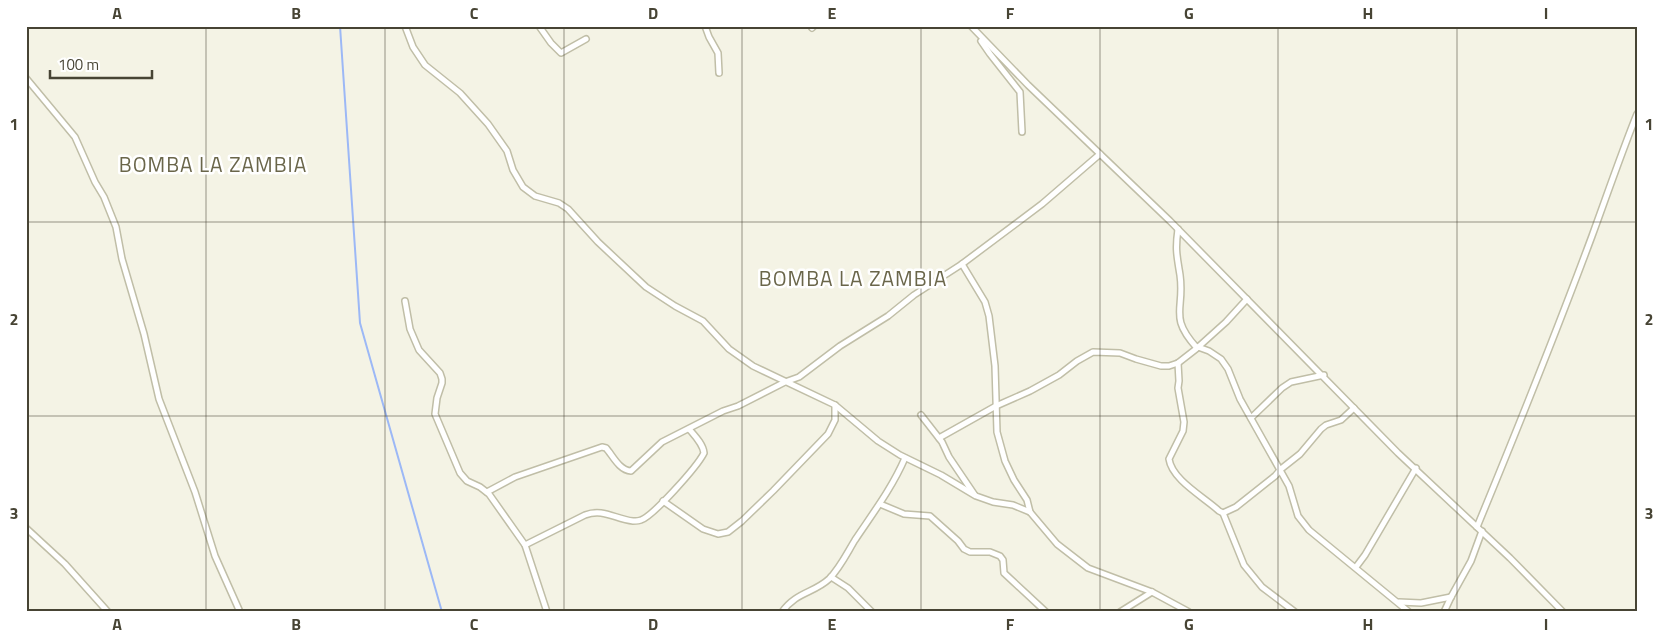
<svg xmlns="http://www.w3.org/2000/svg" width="1663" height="638" font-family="'Titillium Web',sans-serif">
	<rect width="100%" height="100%" fill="#f4f3e5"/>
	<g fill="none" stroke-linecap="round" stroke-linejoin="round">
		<!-- stream -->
		<polyline stroke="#9cb8f6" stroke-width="2" points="340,26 360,323 442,612"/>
		<defs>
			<g id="minor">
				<polyline points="405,26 413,47 425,65 460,93 488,124 507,151 513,170 523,187 535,196 559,203 568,209 598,242 646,287 675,306 703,321 729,349 753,366 835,405 878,441 900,455 941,475 976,496 993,502 1013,505 1030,512 1057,544 1088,568 1152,592 1189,612"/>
				<polyline points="539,26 551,43 561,53 586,39"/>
				<polyline points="705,26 709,37 718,53 719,73"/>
				<polyline points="971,26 1028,85 1170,221 1398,453 1510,558 1563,612"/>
				<polyline points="812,28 814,26"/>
				<polyline points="981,41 990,54 1020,92 1022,132"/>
				<polyline points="26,78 75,137 95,182 104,197 116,227 122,259 144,334 159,399 195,492 215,556 240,612"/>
				<path d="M1178 229C1175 250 1177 256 1180 275 1185 310 1168 316 1197 348"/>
				<polyline points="962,264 985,302 989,316 995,366 997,432 1005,461 1014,480 1027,500 1030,512"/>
				<polyline points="405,301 410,329 419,350 440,373 442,379 442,383 437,398 435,414 460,473 467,481 480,487 489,494 525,545 547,612"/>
				<polyline points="1198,347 1209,351 1221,359 1228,369 1240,399 1289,486 1298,516 1309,530 1409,612"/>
				<path d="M1178 363 1179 381 1178 388 1184 422 1183 431 1169 459C1172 480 1204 497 1219 511L1223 513 1236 507 1275 476 1281 469 1300 454 1321 429 1326 425 1341 420 1354 408"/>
				<polyline points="921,415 942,442 949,457 974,494"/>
				<polyline points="1251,418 1282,388 1291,382 1324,375"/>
				<polyline points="939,438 996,406 1030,391 1059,375 1077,361 1093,352 1120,353 1136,359 1161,366 1169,366 1178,363 1196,349 1226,322 1247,299"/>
				<path d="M487 492 515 477 602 447 606 448C613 456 619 470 631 471L662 442 723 411 738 406 785 382 799 377 840 346 888 316 914 295 962 264 1042 204 1100 154"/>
				<polyline points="663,501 703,529 718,534 728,532 742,521 773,491 828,434 835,420 835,405"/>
				<polyline points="880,504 904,514 930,516 958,541 964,549 970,552 990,552 1000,556 1003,560 1004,573 1046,612"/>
				<polyline points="1223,513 1244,565 1262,587 1295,612"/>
				<path d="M1477 527C1517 430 1556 333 1592 236 1607 195 1621 154 1637 114"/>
				<polyline points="26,528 65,564 108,612"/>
				<path d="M525 545 585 515C603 508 615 519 633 521 634 521 639 521 641 520 653 516 697 467 704 453 703 444 695 436 689 429"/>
				<polyline points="1356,567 1365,555 1416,468"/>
				<polyline points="831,577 848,588 872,612"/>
				<polyline points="1399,602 1421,603 1451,597"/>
				<path d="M782 612C796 592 814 593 829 579 840 568 847 553 855 540 873 513 892 488 905 458"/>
				<polyline points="1120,612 1152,592"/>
				<polyline points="1444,612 1451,597 1471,561 1482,531"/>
			</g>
		</defs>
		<!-- minor casing -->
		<use href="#minor" stroke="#c0bea7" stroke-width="8"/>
		<!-- minor -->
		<use href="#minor" stroke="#fff" stroke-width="5"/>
	</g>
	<!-- grid -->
	<path fill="none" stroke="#474434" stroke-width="1" stroke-opacity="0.55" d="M206 26V612M385 26V612M564 26V612M742 26V612M921 26V612M1100 26V612M1278 26V612M1457 26V612M26 222H1637M26 416H1637"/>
	<g text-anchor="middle" stroke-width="5" stroke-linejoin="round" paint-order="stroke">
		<!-- quarter labels -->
		<g font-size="21" letter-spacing="1" fill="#6a664a" stroke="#fff">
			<text x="213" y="172">BOMBA LA ZAMBIA</text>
			<text x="853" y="286">BOMBA LA ZAMBIA</text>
		</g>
	</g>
	<!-- border -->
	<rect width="1663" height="638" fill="none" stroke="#ffffff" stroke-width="55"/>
	<!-- scale -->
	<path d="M50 70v8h102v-8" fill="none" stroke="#474434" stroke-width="2.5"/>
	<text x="58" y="70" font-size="15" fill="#474434" stroke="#ffffff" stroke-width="4" paint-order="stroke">100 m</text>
	<rect x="28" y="28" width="1608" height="582" fill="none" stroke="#474434" stroke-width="2"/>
	<g font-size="16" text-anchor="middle" font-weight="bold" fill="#474434">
		<text x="117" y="19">A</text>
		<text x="296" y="19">B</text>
		<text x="474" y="19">C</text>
		<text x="653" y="19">D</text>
		<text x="832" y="19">E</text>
		<text x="1010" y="19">F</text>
		<text x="1189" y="19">G</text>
		<text x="1368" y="19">H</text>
		<text x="1546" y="19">I</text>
		<text x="14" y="130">1</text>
		<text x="1649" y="130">1</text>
		<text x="14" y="325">2</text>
		<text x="1649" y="325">2</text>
		<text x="14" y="519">3</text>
		<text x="1649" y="519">3</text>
		<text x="117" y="630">A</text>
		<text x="296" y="630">B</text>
		<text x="474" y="630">C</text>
		<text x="653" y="630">D</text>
		<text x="832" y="630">E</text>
		<text x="1010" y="630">F</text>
		<text x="1189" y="630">G</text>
		<text x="1368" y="630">H</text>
		<text x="1546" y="630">I</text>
	</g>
</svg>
